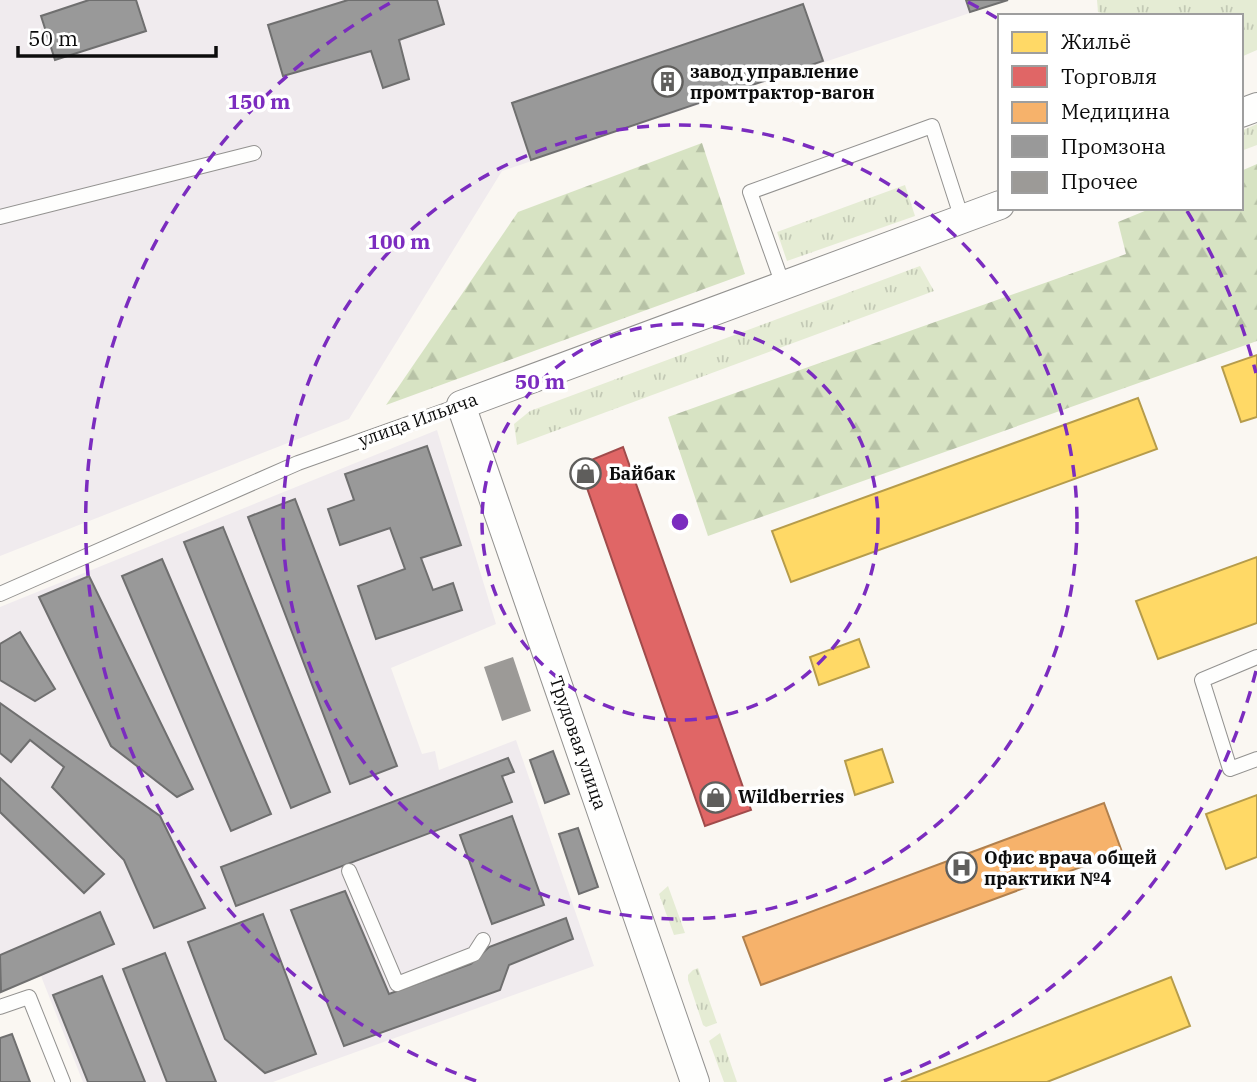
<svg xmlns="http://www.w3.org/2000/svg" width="1257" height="1082" font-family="'IBM Plex Serif',serif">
	<defs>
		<pattern id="grass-tufts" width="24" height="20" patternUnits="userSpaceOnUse" patternTransform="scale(1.75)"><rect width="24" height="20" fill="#e5ecd4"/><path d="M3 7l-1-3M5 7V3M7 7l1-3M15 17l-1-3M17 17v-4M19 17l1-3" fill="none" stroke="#c3c9b5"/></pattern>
		<pattern id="forest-firs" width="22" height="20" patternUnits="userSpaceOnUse" patternTransform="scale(1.75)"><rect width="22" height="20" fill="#d7e3c3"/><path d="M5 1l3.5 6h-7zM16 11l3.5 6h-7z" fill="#b7c2a6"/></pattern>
	</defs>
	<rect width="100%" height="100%" fill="#faf7f2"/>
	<!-- industrial -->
	<g fill="#f0ebee">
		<polygon points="0,0 1008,0 502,171 349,419 0,556"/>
		<polygon points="437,430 496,624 391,668 422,754 435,751 439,770 516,740 594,966 273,1082 83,1082 41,976 0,992 0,607"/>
	</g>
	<!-- grass -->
	<g fill="url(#grass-tufts)">
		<polygon points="1097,0 1257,0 1257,50 1241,57 1241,16 1112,16 1098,12"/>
		<polygon points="1257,124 1257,145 1241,151 1241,131"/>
		<polygon points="905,185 915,216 787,261 777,232"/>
		<polygon points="920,266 934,291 517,445 514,424 530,411"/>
		<polygon points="668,886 685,933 674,935 659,894"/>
		<polygon points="698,968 717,1023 706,1027 703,1025 688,980 688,975 693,970"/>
		<polygon points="720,1033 737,1082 724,1082 709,1041"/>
	</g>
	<!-- forest -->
	<g fill="url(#forest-firs)">
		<polygon points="702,143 745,274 386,405 518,212"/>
		<polygon points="1257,164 1257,341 708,536 668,417 1126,254 1118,222 1152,208 1241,208 1241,171"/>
	</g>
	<!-- homes -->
	<g fill="#ffd966" stroke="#b69c4b" stroke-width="2">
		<polygon points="1257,355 1257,417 1241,422 1222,367"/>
		<polygon points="1138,398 1157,449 791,582 772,531"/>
		<polygon points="1257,557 1257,623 1158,659 1136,601"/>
		<polygon points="859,639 869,667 819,685 810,657"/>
		<polygon points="882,749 893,782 855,795 845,761"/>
		<polygon points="1257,795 1257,857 1226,869 1206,814"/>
		<polygon points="1171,977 1190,1026 1047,1082 901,1082"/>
	</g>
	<!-- shops -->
	<polygon fill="#e06666" stroke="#a04b4b" stroke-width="2" points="623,447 751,810 705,826 579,465"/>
	<!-- health -->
	<polygon fill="#f6b26b" stroke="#b0804e" stroke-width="2" points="1104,803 1122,852 761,985 743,937"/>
	<!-- industry -->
	<g fill="#999" stroke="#6f6f6f" stroke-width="2">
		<polygon points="89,0 136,0 146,31 55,60 41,16"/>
		<polygon points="348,0 437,0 444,24 399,40 409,79 383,88 371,51 283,76 268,25"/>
		<polygon points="966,0 1008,0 970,12"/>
		<polygon points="803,4 823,61 531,160 512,103"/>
		<polygon points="427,446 461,545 421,558 433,590 453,583 462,610 376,639 358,586 405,569 390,528 340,545 328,509 354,500 345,474"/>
		<polygon points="295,499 397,766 350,784 248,517"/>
		<polygon points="223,527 330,792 291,808 184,542"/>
		<polygon points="162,559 271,814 231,831 122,576"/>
		<polygon points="89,576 193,789 177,797 111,746 39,597"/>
		<polygon points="20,632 55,689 35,701 0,680 0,644"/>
		<polygon points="0,703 160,816 205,908 154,928 124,860 52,787 64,767 30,740 11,762 0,753"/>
		<polygon points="553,751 569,794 545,803 530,760"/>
		<polygon points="508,758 514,772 502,776 512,802 236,906 221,867"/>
		<polygon points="0,778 104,874 84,893 0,812"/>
		<polygon points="512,816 544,905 492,924 460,835"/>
		<polygon points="578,828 598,887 579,894 559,834"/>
		<polygon points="345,891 389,994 471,964 489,947 566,918 573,939 509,965 500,990 344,1046 291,910"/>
		<polygon points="100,912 114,944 1,992 0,955"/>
		<polygon points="263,914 316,1054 265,1073 225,1039 188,942"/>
		<polygon points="165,953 216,1082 167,1082 123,969"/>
		<polygon points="102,976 145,1082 88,1082 53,995"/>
		<polygon points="12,1034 30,1082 0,1082 0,1038"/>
	</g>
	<!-- building -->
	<polygon fill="#9c9a97" points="513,657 531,711 502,721 484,667"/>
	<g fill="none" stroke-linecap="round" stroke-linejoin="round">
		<defs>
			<g id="service">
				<polyline points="0,217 254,153"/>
				<polyline points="783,285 750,192 932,126 962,219"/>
				<polyline points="0,594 298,463 461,405"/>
				<polyline points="1257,657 1202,680 1230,769 1257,759"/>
				<polyline points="349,871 397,984 474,954 483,940"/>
				<polyline points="0,1007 29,997 63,1082"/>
			</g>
			<g id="minor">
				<polyline points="1241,113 1257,107"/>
				<polyline points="695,1082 461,405 1000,205"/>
			</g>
		</defs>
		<!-- service casing -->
		<use href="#service" stroke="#939290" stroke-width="16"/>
		<!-- minor casing -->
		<use href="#minor" stroke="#939290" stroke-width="30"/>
		<!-- service -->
		<use href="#service" stroke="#fefefd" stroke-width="14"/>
		<!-- minor -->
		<use href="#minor" stroke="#fefefd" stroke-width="28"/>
	</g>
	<!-- distance rings -->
	<g fill="none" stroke="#7b2cbf" stroke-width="3.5" stroke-dasharray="12 9">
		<circle cx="680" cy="522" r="198"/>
		<circle cx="680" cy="522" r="397"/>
		<path d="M1256 671A595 595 0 0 1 884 1081M476 1081A595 595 0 0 1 392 2M968 2A595 595 0 0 1 1000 20M1187 211A595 595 0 0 1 1256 373"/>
	</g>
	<!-- icons -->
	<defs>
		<symbol id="building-ring" viewBox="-11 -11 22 22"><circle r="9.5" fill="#fff" stroke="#5f5e5c" stroke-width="1.5"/><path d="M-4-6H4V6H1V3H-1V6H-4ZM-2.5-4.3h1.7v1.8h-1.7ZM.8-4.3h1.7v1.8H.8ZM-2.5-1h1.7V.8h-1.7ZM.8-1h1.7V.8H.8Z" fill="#5f5e5c"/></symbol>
		<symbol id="shop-ring" viewBox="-11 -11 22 22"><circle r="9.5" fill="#fff" stroke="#5f5e5c" stroke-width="1.5"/><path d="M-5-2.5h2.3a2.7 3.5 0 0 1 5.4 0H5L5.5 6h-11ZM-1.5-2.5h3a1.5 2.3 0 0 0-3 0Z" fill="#5f5e5c"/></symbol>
		<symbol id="hospital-ring" viewBox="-11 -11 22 22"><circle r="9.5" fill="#fff" stroke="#5f5e5c" stroke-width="1.5"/><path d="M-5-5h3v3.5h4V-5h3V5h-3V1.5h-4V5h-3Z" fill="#5f5e5c"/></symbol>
	</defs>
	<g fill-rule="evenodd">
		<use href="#building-ring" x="650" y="64" width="35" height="35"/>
		<use href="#shop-ring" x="568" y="456" width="35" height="35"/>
		<use href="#shop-ring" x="698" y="780" width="35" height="35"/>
		<use href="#hospital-ring" x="944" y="850" width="35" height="35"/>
	</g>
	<g text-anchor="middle" stroke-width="7" stroke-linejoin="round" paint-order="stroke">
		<!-- poi labels -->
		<g font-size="18" font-weight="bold" fill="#0c0c0c" stroke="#fff" text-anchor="start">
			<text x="690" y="78">завод управление<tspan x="690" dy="21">промтрактор-вагон</tspan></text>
			<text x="609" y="480">Байбак</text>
			<text x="738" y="803">Wildberries</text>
			<text x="984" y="864">Офис врача общей<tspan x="984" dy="21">практики №4</tspan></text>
		</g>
		<!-- street labels -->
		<g font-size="18" fill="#0c0c0c" stroke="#fff">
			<text transform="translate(418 420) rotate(-20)" y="6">улица Ильича</text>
			<text transform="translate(578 743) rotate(71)" y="6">Трудовая улица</text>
		</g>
	</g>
	<circle cx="680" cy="522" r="10" fill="#7b2cbf" stroke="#fff" stroke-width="3.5"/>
	<g font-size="21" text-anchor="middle" font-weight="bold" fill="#7b2cbf" stroke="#fff" stroke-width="7" stroke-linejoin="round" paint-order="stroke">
		<text x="259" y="109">150 m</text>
		<text x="399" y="249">100 m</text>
		<text x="540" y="389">50 m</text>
	</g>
	<!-- legend -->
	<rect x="998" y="14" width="245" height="196" fill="#ffffff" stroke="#9e9e9e" stroke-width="2"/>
	<rect x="1012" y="32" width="35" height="21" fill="#ffd966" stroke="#9e9e9e" stroke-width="2"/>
	<text x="1061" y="49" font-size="21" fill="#0c0c0c">Жильё</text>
	<rect x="1012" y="66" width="35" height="21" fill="#e06666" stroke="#9e9e9e" stroke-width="2"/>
	<text x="1061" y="84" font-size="21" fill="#0c0c0c">Торговля</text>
	<rect x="1012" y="102" width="35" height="21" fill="#f6b26b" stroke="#9e9e9e" stroke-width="2"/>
	<text x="1061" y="119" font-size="21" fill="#0c0c0c">Медицина</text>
	<rect x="1012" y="136" width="35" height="21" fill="#999999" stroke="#9e9e9e" stroke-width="2"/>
	<text x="1061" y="154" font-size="21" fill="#0c0c0c">Промзона</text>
	<rect x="1012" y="172" width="35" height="21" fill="#9c9a97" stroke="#9e9e9e" stroke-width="2"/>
	<text x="1061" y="189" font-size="21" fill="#0c0c0c">Прочее</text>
	<!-- scale -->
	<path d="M18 46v10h198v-10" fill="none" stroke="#0c0c0c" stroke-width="3.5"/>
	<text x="28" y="46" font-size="21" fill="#0c0c0c" stroke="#ffffff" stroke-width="5" paint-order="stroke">50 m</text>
</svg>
